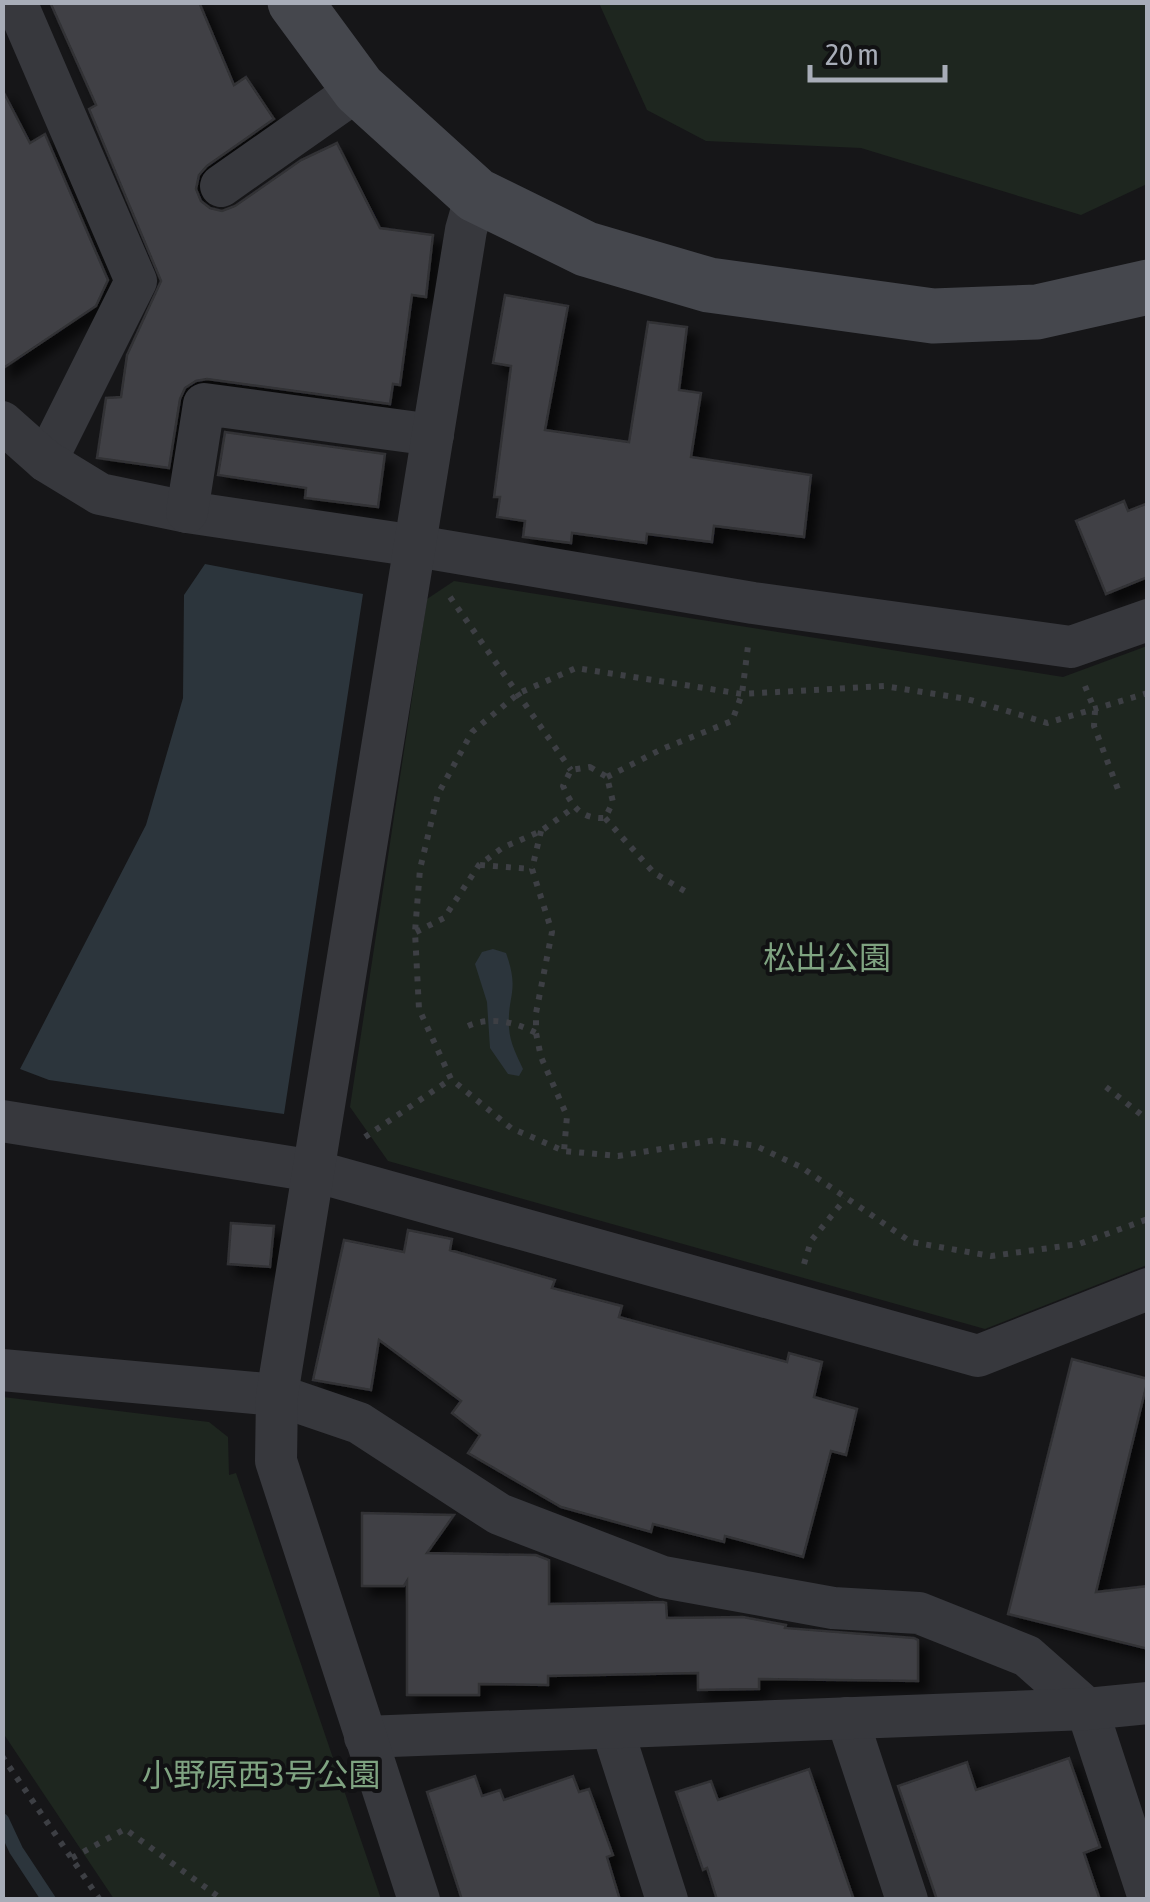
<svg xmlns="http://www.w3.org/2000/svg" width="1150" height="1902" font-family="'Asap Condensed','Noto Sans JP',sans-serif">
	<defs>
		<filter id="shadow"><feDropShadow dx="9" dy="9" stdDeviation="5" flood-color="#0009"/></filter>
	</defs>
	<rect width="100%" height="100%" fill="#161618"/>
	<!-- green -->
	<g fill="#1e261f">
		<polygon points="599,3 1147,3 1147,184 1081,215 861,148 706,141 647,110"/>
		<polygon points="454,581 1063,677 1147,646 1147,1265 985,1329 388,1161 350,1107 427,599"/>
		<polygon points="3,1397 209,1422 228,1437 229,1475 236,1473 381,1899 114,1899 3,1733"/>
	</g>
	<!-- water -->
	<g fill="#2c353c">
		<polygon points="205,564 363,594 284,1114 49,1080 20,1069 146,825 183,698 184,595"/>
		<path d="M493 949 506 953C520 992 507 995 509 1028 510 1043 517 1056 523 1069L519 1076 508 1074 490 1048 487 1002 475 964 482 952Z"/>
	</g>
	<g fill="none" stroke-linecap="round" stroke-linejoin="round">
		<!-- stream -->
		<polyline stroke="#2c353c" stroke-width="14" points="2,1820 16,1850 49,1900"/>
	</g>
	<!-- building -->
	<g fill="#404145" stroke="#303034" stroke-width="2.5" filter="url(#shadow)">
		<polygon points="50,2 199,2 234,85 246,77 274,119 207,166 199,175 196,189 201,201 210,208 222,211 235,206 301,160 337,143 380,228 433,235 426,297 412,295 400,385 393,384 390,404 207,379 196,381 185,388 180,399 169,468 97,458 106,398 121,397 127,355 161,281 89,109 96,105"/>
		<polygon points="2,89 30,143 45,134 108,280 96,306 2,369"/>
		<polygon points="505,295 568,306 545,430 629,442 648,322 687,327 679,390 701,393 691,457 811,475 804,537 714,526 712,542 647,534 646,543 572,533 571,543 523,537 525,521 497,517 500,497 494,497 511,366 493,363"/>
		<polygon points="225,432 385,454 378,507 305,498 306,488 218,475"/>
		<polygon points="1124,501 1128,511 1148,503 1148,577 1106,594 1076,521"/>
		<polygon points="231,1223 274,1226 270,1267 228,1264"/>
		<polygon points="408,1230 452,1239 450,1250 555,1280 552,1288 622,1306 619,1317 787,1362 789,1353 822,1362 814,1397 857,1409 846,1455 831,1451 803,1557 725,1536 724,1542 653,1524 651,1532 561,1507 468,1453 480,1435 452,1413 461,1401 379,1340 371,1390 313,1380 344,1240 404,1252"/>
		<polygon points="1072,1359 1148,1379 1096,1592 1148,1586 1148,1649 1008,1614"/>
		<polygon points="362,1513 454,1515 427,1553 536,1555 549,1560 549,1604 663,1602 666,1603 667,1618 743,1617 786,1625 785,1628 914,1638 918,1640 918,1681 759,1679 759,1689 698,1690 698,1673 548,1676 548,1685 479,1684 479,1695 407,1695 407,1581 404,1586 362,1586"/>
		<polygon points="1069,1758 1100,1847 1084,1853 1100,1900 937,1900 898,1786 967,1762 976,1790"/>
		<polygon points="809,1769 854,1900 717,1900 707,1868 703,1870 676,1792 711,1781 718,1800"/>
		<polygon points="475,1776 482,1796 500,1790 504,1800 573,1776 579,1792 589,1789 613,1855 607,1857 620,1900 462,1900 427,1792"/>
	</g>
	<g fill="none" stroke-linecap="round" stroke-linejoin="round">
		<!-- path -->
		<g stroke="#3d3f44" stroke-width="6" stroke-dasharray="5 8" stroke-linecap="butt">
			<polyline points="450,597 571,770"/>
			<polyline points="1085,686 1095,711 1094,726 1119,792"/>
			<polyline points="1148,693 1047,723 967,699 884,686 742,694 576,668 519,693 472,732 438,794 420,869 415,932 419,1009 451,1079 511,1128 564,1151 618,1156 716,1140 756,1146 801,1167 911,1242 991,1256 1079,1244 1148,1219"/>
			<path d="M590 767 607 777 613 802 605 818C580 819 572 806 563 786L571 770Z"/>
			<polyline points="607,777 662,749 732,721 742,694 748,646"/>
			<polyline points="605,818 654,873 690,894"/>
			<polyline points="541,831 532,869 552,932 536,1013 536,1033 541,1057 567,1116 564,1151"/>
			<polyline points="480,865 532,869"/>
			<polyline points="416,932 444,918 479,865 502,848 541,831 573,808"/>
			<path d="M468 1026C491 1016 515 1022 536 1033"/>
			<polyline points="1106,1087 1148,1120"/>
			<polyline points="365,1137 451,1079"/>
			<polyline points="804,1264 811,1241 845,1199"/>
			<polyline points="2,1756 100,1900"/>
			<polyline points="72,1858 125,1829 223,1900"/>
		</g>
		<!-- street -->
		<g stroke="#37383d" stroke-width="42">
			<polyline points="16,2 136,281 46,461"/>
			<polyline points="221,186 359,89"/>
			<polyline points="2,422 46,461 100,494 187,512 416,546 753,603 1071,647 1148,620"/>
			<polyline points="187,512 204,404 433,435"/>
			<polyline points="2,1121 314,1171 978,1356 1148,1289"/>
			<polyline points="2,1370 277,1395 359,1423 499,1514 663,1577 833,1608 919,1613 1027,1656 1087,1709 1148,1895"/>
			<polyline points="847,1718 907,1900"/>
			<polyline points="612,1728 667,1900"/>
			<polyline points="365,1737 1087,1709 1148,1703"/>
			<polyline points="419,1900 276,1461 277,1395 466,230 476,195"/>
		</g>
		<!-- secondary -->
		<polyline stroke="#45474d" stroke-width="55" points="295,2 359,89 476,195 586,249 709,285 933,316 1037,312 1148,287"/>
	</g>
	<g text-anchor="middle" stroke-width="8" stroke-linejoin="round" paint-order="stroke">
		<!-- park labels -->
		<g font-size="32" fill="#7fa381" stroke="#111113">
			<text x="827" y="969">松出公園</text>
			<text x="261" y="1786">小野原西3号公園</text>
		</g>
	</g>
	<!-- border -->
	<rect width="1150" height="1902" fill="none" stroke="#a8adb8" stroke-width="10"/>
	<!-- scale -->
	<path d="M810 65v15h135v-15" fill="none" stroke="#a8adb8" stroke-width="5"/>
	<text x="825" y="65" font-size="30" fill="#a8adb8" stroke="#111113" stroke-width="8" paint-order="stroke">20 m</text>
</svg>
